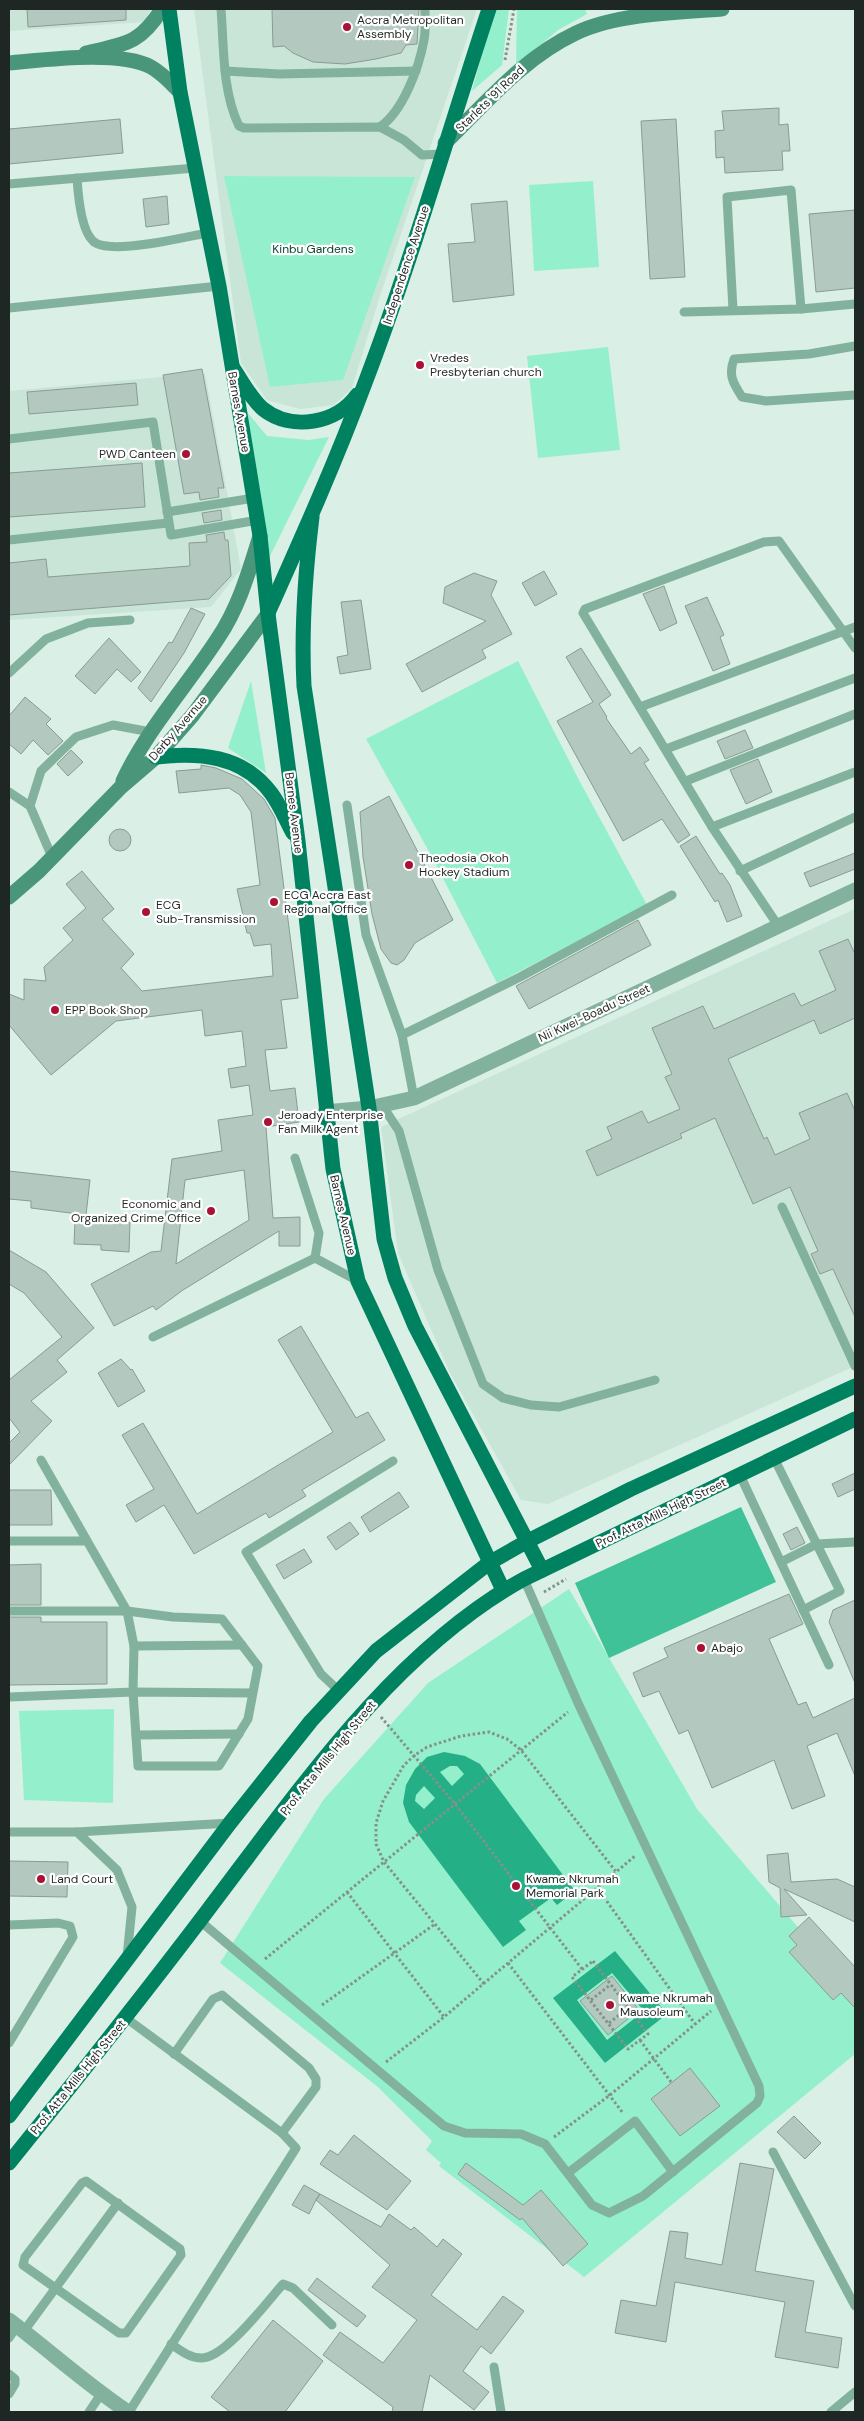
<svg xmlns="http://www.w3.org/2000/svg" width="864" height="2421" font-family="'DM Sans',sans-serif">
	<rect width="100%" height="100%" fill="#daefe5"/>
	<!-- built -->
	<g fill="#c9e5d8">
		<polygon points="9,9 151,9 144,22 9,31"/>
		<polygon points="194,9 477,9 379,299 352,388 334,405 300,409 267,400 241,363"/>
		<polygon points="205,373 241,569 211,607 9,620 9,391"/>
		<polygon points="855,909 855,1366 548,1504 521,1500 450,1373 398,1253 381,1127"/>
	</g>
	<!-- green -->
	<g fill="#94f0cc">
		<polygon points="494,9 509,9 502,65 472,91"/>
		<polygon points="517,9 585,9 587,14 558,30 516,66"/>
		<polygon points="224,176 415,177 343,380 270,387"/>
		<polygon points="593,181 599,267 534,271 529,185"/>
		<polygon points="608,347 620,450 538,458 527,356"/>
		<polygon points="247,412 267,436 309,440 329,437 269,558"/>
		<polygon points="518,661 580,782 647,905 497,983 431,855 366,739"/>
		<polygon points="251,681 266,773 228,748"/>
		<polygon points="569,1589 697,1809 855,1994 855,2054 584,2277 439,2166 441,2163 426,2150 432,2141 378,2087 220,1963 324,1799 428,1683"/>
		<polygon points="114,1709 113,1803 24,1800 19,1711"/>
	</g>
	<!-- forest -->
	<polygon fill="#40c298" points="741,1507 776,1582 609,1658 575,1583"/>
	<!-- water -->
	<g fill="#24af86" fill-rule="evenodd">
		<path d="M444 1752 465 1756 480 1764 575 1891 557 1905 551 1898 519 1921 526 1930 503 1947 409 1822 403 1803 406 1785 415 1769 427 1757ZM450 1766H457L464 1774 452 1786 440 1772ZM424 1786 435 1798 424 1809 415 1801 416 1795Z"/>
		<path d="M615 1951 667 2014 605 2063 553 1998ZM612 1973 644 2011 607 2040 577 2000Z"/>
	</g>
	<!-- building -->
	<g fill="#b3c8bf" stroke="#899c94" fill-rule="evenodd">
		<polygon points="27,9 126,9 126,20 28,27"/>
		<polygon points="272,9 419,9 417,44 406,45 401,53 376,59 345,64 313,62 293,53 284,46 273,47"/>
		<polygon points="779,108 779,125 788,124 790,151 782,151 783,170 725,173 724,157 716,158 715,131 724,130 722,111"/>
		<polygon points="120,119 123,153 9,164 9,129"/>
		<polygon points="676,119 685,277 650,279 641,121"/>
		<polygon points="167,196 169,224 146,227 143,199"/>
		<polygon points="507,201 514,295 453,302 448,244 475,242 471,204"/>
		<polygon points="855,210 855,288 816,292 809,214"/>
		<polygon points="202,369 224,488 218,488 219,497 200,500 199,492 184,494 163,375"/>
		<polygon points="136,383 138,405 29,414 27,392"/>
		<polygon points="142,463 145,507 9,517 9,473"/>
		<polygon points="221,510 222,520 204,523 202,513"/>
		<polygon points="224,532 225,540 228,540 231,576 209,599 9,615 9,563 46,559 48,577 190,566 189,543 207,542 206,535"/>
		<polygon points="544,571 557,594 535,606 522,583"/>
		<polygon points="474,573 497,581 491,595 512,634 482,650 486,658 422,692 406,664 486,621 443,603 445,587"/>
		<polygon points="664,586 677,623 660,631 643,594"/>
		<polygon points="707,597 724,635 720,637 730,664 713,671 685,606"/>
		<polygon points="361,600 371,669 340,674 337,657 348,655 341,602"/>
		<polygon points="191,608 205,614 184,653 151,702 138,688 169,642 172,643"/>
		<polygon points="109,638 141,672 131,682 117,669 95,694 75,676"/>
		<polygon points="581,648 611,695 599,704 607,717 606,718 631,754 640,747 649,760 644,763 690,835 678,843 662,819 623,841 557,721 593,702 566,657"/>
		<polygon points="25,697 51,719 46,724 63,741 48,755 33,740 21,754 9,744 9,716"/>
		<polygon points="745,730 753,748 725,759 717,741"/>
		<polygon points="71,750 83,762 68,776 57,764"/>
		<polygon points="758,759 772,792 746,804 730,770"/>
		<path d="M201 765 216 768 242 779 264 799 275 818 298 998 281 1000 287 1048 265 1050 270 1091 295 1088 299 1122 266 1127 273 1218 300 1217V1246H279V1231L183 1290 156 1310 153 1306 114 1326 91 1284 151 1252 161 1251 172 1159 222 1151 218 1120 253 1115 249 1085 231 1088 228 1069 246 1066 242 1031 205 1036 202 1010 116 1021 51 1075 9 1025V994L24 1000V979L46 981 44 967 73 940 63 928 86 908 66 884 82 871 114 909 102 919 134 954 121 968 142 991 273 976 271 944 254 946 250 933H247L237 889 260 885 251 812 240 795 229 788 179 793 176 771 201 769ZM244 1170 249 1220 176 1264 185 1180Z"/>
		<polygon points="389,796 453,920 415,943 404,960 397,965 391,963 381,949 372,914 363,857 360,812"/>
		<circle cx="120" cy="840" r="11"/>
		<polygon points="696,836 720,874 722,873 730,885 742,916 727,922 718,900 715,902 680,846"/>
		<polygon points="855,853 855,869 810,887 804,873"/>
		<polygon points="638,920 651,945 529,1009 516,986"/>
		<polygon points="848,939 855,954 855,1018 820,1034 814,1020 728,1059 764,1139 767,1137 775,1155 810,1139 799,1113 847,1093 855,1111 855,1317 833,1269 820,1274 811,1254 818,1251 790,1187 753,1204 715,1118 680,1134 682,1138 597,1176 586,1151 612,1139 607,1127 642,1111 648,1123 680,1109 665,1077 672,1074 652,1028 703,1006 714,1029 794,993 801,1006 836,990 819,951"/>
		<polygon points="9,1171 90,1180 86,1215 31,1208 31,1201 9,1199"/>
		<polygon points="75,1221 130,1222 129,1252 101,1250 101,1245 74,1244"/>
		<polygon points="9,1250 46,1272 94,1328 57,1360 67,1372 31,1401 52,1421 9,1465 9,1443 20,1432 9,1418 9,1380 62,1337 24,1293 9,1284"/>
		<polygon points="301,1326 356,1418 368,1412 385,1440 302,1490 306,1496 269,1518 266,1513 194,1554 164,1505 136,1522 126,1505 154,1489 122,1435 143,1423 197,1514 333,1432 278,1340"/>
		<polygon points="121,1359 131,1370 132,1369 145,1391 118,1407 98,1373"/>
		<polygon points="855,1473 855,1489 838,1497 832,1484"/>
		<polygon points="9,1490 51,1490 52,1525 9,1525"/>
		<polygon points="399,1492 409,1507 370,1532 361,1517"/>
		<polygon points="350,1522 359,1534 336,1550 327,1537"/>
		<polygon points="797,1527 805,1543 791,1550 783,1534"/>
		<polygon points="304,1549 312,1562 284,1579 276,1565"/>
		<polygon points="41,1564 41,1605 9,1605 9,1565"/>
		<polygon points="789,1594 803,1624 769,1639 798,1705 806,1702 813,1718 855,1698 855,1776 837,1733 807,1746 825,1796 792,1809 774,1760 712,1788 688,1730 679,1734 659,1691 643,1697 633,1673 668,1657 664,1648"/>
		<polygon points="855,1600 855,1683 829,1622 833,1610"/>
		<polygon points="9,1617 41,1617 41,1622 107,1622 107,1684 9,1685"/>
		<polygon points="788,1853 791,1882 837,1879 855,1887 855,1922 784,1889 807,1915 781,1917 780,1888 769,1882 767,1855"/>
		<polygon points="9,1861 68,1862 67,1897 9,1896"/>
		<polygon points="809,1917 855,1967 855,2008 841,1993 833,2000 789,1952 797,1945 789,1936"/>
		<polygon points="612,1976 639,2010 608,2035 580,2001"/>
		<polygon points="690,2068 720,2106 680,2136 651,2099"/>
		<polygon points="794,2116 821,2143 805,2159 777,2132"/>
		<polygon points="354,2135 411,2181 387,2210 320,2164 330,2150 338,2155"/>
		<polygon points="466,2163 523,2205 541,2190 588,2244 563,2266 522,2218 520,2220 458,2174"/>
		<polygon points="740,2163 774,2169 755,2271 814,2281 805,2332 842,2338 838,2368 775,2357 785,2302 675,2282 666,2342 615,2333 621,2300 656,2306 670,2231 688,2233 685,2258 722,2265"/>
		<polygon points="304,2185 320,2194 316,2200 320,2194 381,2227 389,2214 411,2230 414,2227 437,2247 443,2239 462,2254 431,2295 477,2330 503,2296 524,2311 491,2354 481,2346 463,2371 489,2392 474,2410 430,2375 422,2412 392,2412 393,2407 323,2355 340,2332 383,2363 417,2320 372,2287 390,2265 316,2200 309,2214 292,2205"/>
		<polygon points="317,2278 366,2316 357,2327 308,2290"/>
		<polygon points="273,2320 323,2361 285,2412 230,2412 211,2397"/>
	</g>
	<g fill="none" stroke-linecap="round" stroke-linejoin="round">
		<!-- path -->
		<g stroke="#83928b" stroke-width="3" stroke-dasharray="2.5 2.5" stroke-linecap="butt">
			<polyline points="505,60 514,9"/>
			<polyline points="544,1592 566,1579"/>
			<polyline points="381,1717 455,1804 582,1969"/>
			<polyline points="598,1889 695,2024"/>
			<polyline points="347,1892 444,2017"/>
			<polyline points="265,1959 568,1712"/>
			<polygon points="593,1961 648,2034 628,2049 572,1977"/>
			<polyline points="508,1963 623,2113"/>
			<polyline points="484,1984 384,1862 376,1844 376,1823 383,1801 404,1765 415,1755 427,1747 461,1736 489,1732 507,1739 521,1750 617,1873"/>
			<polyline points="591,2000 610,1985"/>
			<polyline points="322,2005 435,1924"/>
			<polyline points="609,2023 628,2008"/>
			<polyline points="640,2040 671,2082"/>
			<polyline points="386,2062 444,2017 635,1856"/>
			<polyline points="554,2137 610,2095 711,2011"/>
		</g>
		<!-- lane -->
		<g stroke="#82b29e" stroke-width="9">
			<path d="M221 9C224 46 222 91 239 126L244 128 380 127 404 140 422 155 442 154"/>
			<polyline points="225,71 279,74 416,71"/>
			<path d="M380 127C403 111 419 68 424 40 426 30 425 19 425 9"/>
			<path d="M77 178C78 194 81 230 93 241 108 256 186 237 207 233"/>
			<polyline points="9,184 195,168"/>
			<polyline points="9,308 219,286"/>
			<polyline points="733,310 727,197 791,190 801,309"/>
			<polyline points="684,312 801,309 855,304"/>
			<path d="M855 346 809 354 734 359C728 375 733 383 742 397L766 401 855 395"/>
			<polyline points="9,439 153,422 171,535 258,520"/>
			<polyline points="167,512 254,498"/>
			<polyline points="9,540 168,523"/>
			<polyline points="9,673 46,639 88,623 130,620"/>
			<polyline points="640,707 855,627"/>
			<polyline points="666,749 855,678"/>
			<polyline points="686,781 855,714"/>
			<polyline points="9,792 30,806"/>
			<polyline points="347,805 366,935 402,1035"/>
			<polyline points="712,827 855,772"/>
			<polyline points="52,857 30,806 41,771 76,737 113,725 151,732"/>
			<polyline points="740,871 855,817"/>
			<polyline points="779,927 712,827 583,613 585,609 764,542 779,541 855,648"/>
			<polyline points="414,1098 402,1035 520,977 672,895"/>
			<polyline points="382,1105 399,1131 438,1270 483,1384 503,1398 531,1405 559,1407 655,1380"/>
			<polyline points="295,1158 319,1233 315,1258 358,1281"/>
			<polyline points="782,1207 855,1366"/>
			<polyline points="153,1337 315,1258"/>
			<polyline points="774,1458 840,1591 803,1610"/>
			<polyline points="740,1475 829,1665"/>
			<polyline points="9,1541 86,1541"/>
			<polyline points="781,1562 817,1544 855,1542"/>
			<polyline points="9,1611 127,1611 173,1617 222,1619 258,1666 248,1719 219,1766 138,1766 133,1692 253,1693"/>
			<polyline points="134,1646 242,1645"/>
			<polyline points="338,1690 321,1674 246,1552 393,1461"/>
			<polyline points="9,1697 133,1692 134,1646 127,1611 41,1460"/>
			<polyline points="136,1735 239,1734"/>
			<polyline points="9,1832 77,1832 230,1823"/>
			<polyline points="77,1832 117,1870 132,1907 127,1957"/>
			<polyline points="200,1921 444,2126 465,2133 521,2134 545,2144 592,2205 609,2213 643,2196 757,2103 760,2096 759,2086 578,1703 524,1579"/>
			<polyline points="9,1925 58,1923 70,1926 73,1937 9,2043"/>
			<polyline points="126,2018 282,2133 296,2148 129,2412"/>
			<polyline points="174,2054 213,1999 222,1995 309,2068 316,2079 316,2087 282,2133"/>
			<polyline points="773,2152 855,2306"/>
			<polyline points="568,2173 635,2121 673,2172"/>
			<polygon points="86,2181 180,2249 181,2255 126,2333 119,2333 23,2265 25,2257 82,2183"/>
			<polyline points="24,2331 118,2203"/>
			<polyline points="9,2338 17,2326"/>
			<path d="M171 2344C181 2351 190 2358 202 2358 225 2358 267 2302 283 2284L293 2288 332 2325"/>
			<polyline points="494,2367 501,2412"/>
			<polyline points="9,2374 15,2379 15,2384 9,2394"/>
			<polyline points="89,2412 101,2394"/>
			<polyline points="831,2412 855,2392"/>
		</g>
		<!-- street -->
		<g stroke="#82b29e" stroke-width="15">
			<polyline points="325,1112 369,1108 414,1098 855,890"/>
			<path d="M9 2320C49 2350 86 2384 128 2412"/>
		</g>
		<!-- secondary -->
		<g stroke="#4a967a" stroke-width="15">
			<path d="M86 53C125 44 139 45 162 9"/>
			<path d="M9 63C45 60 119 50 151 67 162 73 171 83 180 92"/>
			<path d="M445 143C486 103 523 58 576 33 615 14 678 12 722 9"/>
			<path d="M123 781C147 729 187 686 218 638 239 607 249 571 260 536"/>
			<polyline points="9,897 39,871 121,787 156,757 192,716 268,614"/>
		</g>
		<!-- primary -->
		<g stroke="#008160" stroke-width="15">
			<polyline points="169,9 180,92 219,286 260,536 268,614 298,841 333,1169 358,1281 503,1590"/>
			<path d="M233 368C242 381 251 399 263 409 292 432 337 423 357 395"/>
			<path d="M312 517C305 574 301 628 304 686L369 1108 384 1239 395 1278 415 1326 542 1570"/>
			<path d="M268 613C302 537 336 461 365 383 412 260 448 133 489 9"/>
			<path d="M156 757C198 752 243 755 271 793 280 805 286 820 293 833"/>
			<polyline points="9,2116 230,1823 311,1721 376,1651 489,1563 526,1542 631,1489 855,1386"/>
			<path d="M9 2163C76 2080 143 1996 208 1910 297 1793 393 1651 524 1579L855 1419"/>
		</g>
	</g>
	<!-- markers -->
	<g fill="#a91234" stroke="#fff" stroke-width="2">
		<circle cx="347" cy="27" r="5"/>
		<circle cx="420" cy="365" r="5"/>
		<circle cx="186" cy="454" r="5"/>
		<circle cx="409" cy="865" r="5"/>
		<circle cx="274" cy="902" r="5"/>
		<circle cx="146" cy="912" r="5"/>
		<circle cx="55" cy="1010" r="5"/>
		<circle cx="268" cy="1122" r="5"/>
		<circle cx="211" cy="1211" r="5"/>
		<circle cx="701" cy="1648" r="5"/>
		<circle cx="41" cy="1879" r="5"/>
		<circle cx="516" cy="1886" r="5"/>
		<circle cx="610" cy="2005" r="5"/>
	</g>
	<g text-anchor="middle" stroke-width="4.5" stroke-linejoin="round" paint-order="stroke">
		<!-- poi labels -->
		<g font-size="12" fill="#1f2724" stroke="#fff" text-anchor="start">
			<text x="357" y="24">Accra Metropolitan<tspan x="357" dy="14">Assembly</tspan></text>
			<text x="430" y="362">Vredes<tspan x="430" dy="14">Presbyterian church</tspan></text>
			<text x="176" y="458" text-anchor="end">PWD Canteen</text>
			<text x="419" y="862">Theodosia Okoh<tspan x="419" dy="14">Hockey Stadium</tspan></text>
			<text x="284" y="899">ECG Accra East<tspan x="284" dy="14">Regional Office</tspan></text>
			<text x="156" y="909">ECG<tspan x="156" dy="14">Sub-Transmission</tspan></text>
			<text x="65" y="1014">EPP Book Shop</text>
			<text x="278" y="1119">Jeroady Enterprise<tspan x="278" dy="14">Fan Milk Agent</tspan></text>
			<text x="201" y="1208" text-anchor="end">Economic and<tspan x="201" dy="14">Organized Crime Office</tspan></text>
			<text x="711" y="1652">Abajo</text>
			<text x="51" y="1883">Land Court</text>
			<text x="526" y="1883">Kwame Nkrumah<tspan x="526" dy="14">Memorial Park</tspan></text>
			<text x="620" y="2002">Kwame Nkrumah<tspan x="620" dy="14">Mausoleum</tspan></text>
		</g>
		<!-- street labels -->
		<g font-size="12" fill="#1f2724" stroke="#fff">
			<text transform="translate(490 99) rotate(-44)" y="4">Starlets '91 Road</text>
			<text transform="translate(406 265) rotate(-72)" y="4">Independence Avenue</text>
			<text transform="translate(239 412) rotate(80)" y="4">Barnes Avenue</text>
			<text transform="translate(178 728) rotate(-49)" y="4">Derby Avernue</text>
			<text transform="translate(294 813) rotate(83)" y="4">Barnes Avenue</text>
			<text transform="translate(594 1013) rotate(-25)" y="4">Nii Kwei-Boadu Street</text>
			<text transform="translate(343 1215) rotate(77)" y="4">Barnes Avenue</text>
			<text transform="translate(661 1513) rotate(-26)" y="4">Prof. Atta Mills High Street</text>
			<text transform="translate(328 1758) rotate(-51)" y="4">Prof. Atta Mills High Street</text>
			<text transform="translate(78 2077) rotate(-51)" y="4">Prof. Atta Mills High Street</text>
		</g>
		<!-- park labels -->
		<g font-size="12" fill="#053f2e" stroke="#fff">
			<text x="313" y="253">Kinbu Gardens</text>
		</g>
	</g>
	<!-- border -->
	<rect width="864" height="2421" fill="none" stroke="#1f2724" stroke-width="20"/>
</svg>
